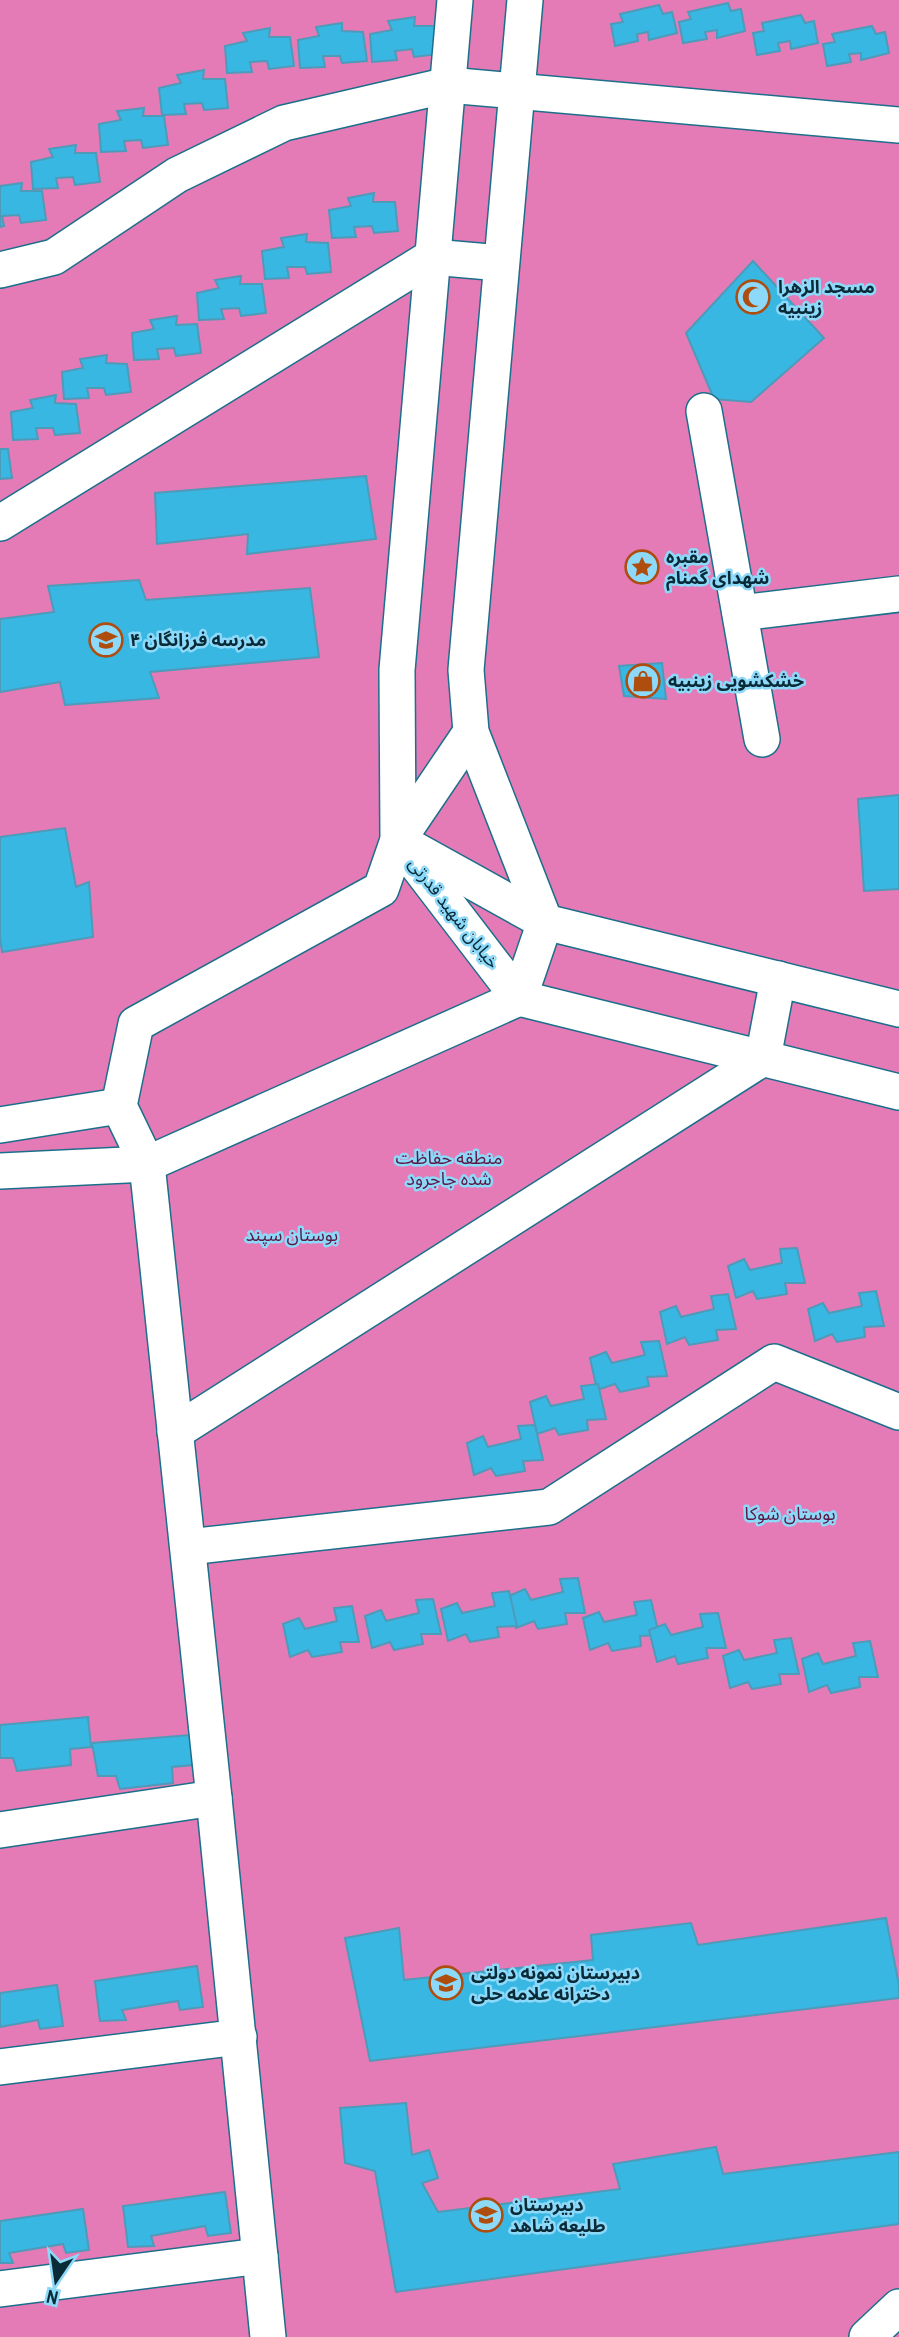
<svg xmlns="http://www.w3.org/2000/svg" width="899" height="2337" font-family="'Archivo Narrow','Noto Sans Arabic',sans-serif">
	<rect width="100%" height="100%" fill="#8dd9f9"/>
	<!-- green -->
	<rect fill="#e47bb6" x="0" y="0" width="899" height="2337"/>
	<!-- building -->
	<g fill="#39b7e3" stroke="#4e9ab9" stroke-width="2">
		<polygon points="728,3 731,11 741,9 745,31 717,38 717,30 705,32 707,39 683,43 679,22 691,19 688,12"/>
		<polygon points="659,5 663,14 672,12 677,33 649,40 648,32 637,34 638,41 615,46 611,24 623,22 620,14"/>
		<polygon points="801,15 805,23 814,21 818,43 791,49 790,41 778,43 780,51 757,55 753,33 764,31 762,23"/>
		<polygon points="415,17 414,26 435,26 439,54 414,57 412,49 395,51 397,60 372,62 370,34 392,30 388,21"/>
		<polygon points="342,23 342,31 363,32 367,61 342,63 340,56 323,56 325,67 300,68 298,40 319,36 316,27"/>
		<polygon points="872,26 876,34 885,32 889,53 861,60 861,53 849,54 851,62 827,66 823,44 835,42 832,34"/>
		<polygon points="270,28 269,37 290,37 294,66 269,69 267,61 250,62 252,72 227,73 225,46 247,41 243,33"/>
		<polygon points="204,70 203,79 225,79 228,108 204,110 202,103 184,104 186,114 162,115 159,88 181,83 177,75"/>
		<polygon points="144,108 143,116 164,116 168,145 143,148 141,140 124,141 126,151 101,152 99,124 121,120 117,111"/>
		<polygon points="76,145 75,153 96,153 100,182 75,185 73,177 56,178 58,188 33,189 31,162 53,157 49,149"/>
		<polygon points="22,183 21,191 42,191 46,220 21,223 19,215 2,216 4,226 0,227 0,186"/>
		<polygon points="374,193 373,202 395,202 398,231 374,233 372,226 354,227 356,237 332,238 329,210 351,206 348,198"/>
		<polygon points="307,234 306,242 328,243 331,272 307,274 305,267 287,267 289,278 265,279 262,251 284,247 281,238"/>
		<polygon points="753,261 824,338 751,402 714,399 686,333"/>
		<polygon points="241,276 240,284 262,284 266,313 241,316 239,308 221,309 224,319 199,320 197,293 219,288 215,280"/>
		<polygon points="177,316 176,325 197,324 201,353 176,356 174,348 157,349 159,359 134,360 132,333 154,329 150,320"/>
		<polygon points="107,355 106,363 127,364 131,392 106,395 104,388 87,388 89,398 64,399 62,372 83,368 80,359"/>
		<polygon points="56,395 55,403 76,404 80,433 55,435 53,428 36,428 38,439 13,440 11,412 33,408 30,400"/>
		<polygon points="0,449 8,449 12,478 0,479"/>
		<polygon points="366,476 376,539 247,554 248,534 157,544 155,493"/>
		<polygon points="139,580 146,600 310,588 319,657 150,672 159,698 65,705 60,682 0,692 0,619 54,612 48,586"/>
		<polygon points="662,663 666,699 624,696 619,666"/>
		<polygon points="899,795 899,889 864,891 858,799"/>
		<polygon points="65,828 76,887 89,882 93,937 2,952 0,937 0,837"/>
		<polygon points="797,1248 805,1283 785,1283 787,1294 757,1299 753,1291 736,1298 728,1266 744,1259 750,1270 782,1263 780,1249"/>
		<polygon points="876,1291 884,1326 864,1327 865,1337 837,1342 832,1334 815,1341 808,1309 823,1303 829,1313 862,1306 859,1293"/>
		<polygon points="728,1294 736,1329 716,1330 718,1340 689,1345 685,1337 667,1344 660,1312 676,1306 681,1317 714,1309 711,1296"/>
		<polygon points="659,1341 667,1376 647,1377 649,1386 620,1392 615,1384 597,1390 590,1358 606,1352 612,1363 645,1355 641,1342"/>
		<polygon points="598,1384 606,1419 587,1420 588,1430 559,1435 555,1428 537,1434 530,1402 546,1396 551,1406 584,1399 581,1386"/>
		<polygon points="535,1425 543,1460 523,1461 525,1471 496,1476 491,1468 474,1475 467,1443 483,1436 488,1447 521,1439 518,1426"/>
		<polygon points="578,1578 585,1613 565,1613 567,1624 538,1629 534,1621 516,1628 509,1596 525,1589 531,1600 563,1592 560,1579"/>
		<polygon points="509,1591 517,1626 497,1627 499,1637 470,1642 466,1634 448,1641 441,1609 457,1603 462,1613 495,1606 492,1593"/>
		<polygon points="433,1599 441,1634 421,1634 423,1644 394,1650 390,1642 372,1648 365,1616 381,1610 386,1621 419,1613 416,1600"/>
		<polygon points="651,1600 659,1635 640,1636 641,1646 612,1651 608,1643 590,1650 583,1618 599,1612 604,1622 637,1615 634,1602"/>
		<polygon points="352,1606 359,1642 340,1642 342,1652 312,1657 308,1650 290,1657 283,1624 299,1618 305,1629 337,1621 334,1608"/>
		<polygon points="718,1613 726,1648 706,1648 708,1658 678,1664 675,1656 657,1662 649,1630 665,1624 671,1635 703,1627 700,1614"/>
		<polygon points="791,1638 799,1674 779,1674 781,1684 752,1689 748,1682 730,1688 723,1656 739,1650 744,1660 777,1653 774,1640"/>
		<polygon points="870,1641 878,1677 859,1677 860,1687 831,1693 827,1685 809,1692 802,1659 818,1653 823,1664 856,1656 853,1643"/>
		<polygon points="88,1717 91,1747 70,1749 71,1765 17,1771 13,1758 0,1758 0,1725"/>
		<polygon points="190,1735 193,1765 172,1767 173,1783 120,1789 116,1776 98,1776 92,1743"/>
		<polygon points="886,1918 899,1985 899,1998 370,2061 345,1938 399,1928 404,1980 593,1960 591,1935 691,1923 698,1945"/>
		<polygon points="197,1966 203,2007 180,2010 178,2001 122,2010 126,2020 100,2021 95,1981"/>
		<polygon points="57,1985 63,2026 40,2029 38,2020 0,2027 0,1993"/>
		<polygon points="406,2103 412,2155 429,2150 438,2178 422,2183 438,2212 620,2189 613,2164 716,2147 723,2174 899,2152 899,2224 396,2292 375,2171 345,2163 340,2108"/>
		<polygon points="225,2192 231,2233 208,2236 205,2226 151,2236 154,2246 128,2247 123,2206"/>
		<polygon points="83,2209 89,2250 66,2253 63,2244 9,2253 13,2263 0,2263 0,2221"/>
	</g>
	<g fill="none" stroke-linecap="round" stroke-linejoin="round">
		<defs>
			<g id="minor">
				<polyline points="0,270 54,257 177,175 284,123 448,85 899,125"/>
				<polyline points="704,411 762,739"/>
				<polyline points="0,523 432,257 501,263"/>
				<polyline points="740,613 899,594"/>
				<polyline points="398,840 519,998 899,1092"/>
				<polyline points="398,840 471,732"/>
				<polyline points="410,847 545,922 899,1009"/>
				<polyline points="0,1125 119,1106"/>
				<polyline points="0,1171 147,1164 519,998 545,922 471,732 466,670 525,0"/>
				<polyline points="175,1432 763,1058 778,979"/>
				<polyline points="188,1547 549,1507 774,1362 899,1412"/>
				<polyline points="0,1830 214,1798"/>
				<polyline points="0,2067 239,2037"/>
				<polyline points="0,2289 260,2256"/>
				<polyline points="268,2337 214,1798 147,1164 119,1106 136,1024 381,889 398,840 397,670 455,0"/>
				<polyline points="867,2337 899,2307"/>
			</g>
		</defs>
		<!-- minor casing -->
		<use href="#minor" stroke="#1c6f8b" stroke-width="38"/>
		<!-- minor -->
		<use href="#minor" stroke="#fff" stroke-width="35"/>
	</g>
	<!-- icons -->
	<defs>
		<symbol id="mosque-ring" viewBox="-11 -11 22 22"><circle r="9.5" fill="#8dd9f9" stroke="#ae4d0d" stroke-width="1.5"/><path d="M3.5-4.9A6 6 0 1 0 3.5 4.9A5 5 0 1 1 3.5-4.9Z" fill="#ae4d0d"/></symbol>
		<symbol id="sight-ring" viewBox="-11 -11 22 22"><circle r="9.5" fill="#8dd9f9" stroke="#ae4d0d" stroke-width="1.5"/><path d="M0-6L1.8-2.2L6-1.7L2.9 1.2L3.7 5.4L0 3.3L-3.7 5.4L-2.9 1.2L-6-1.7L-1.8-2.2Z" fill="#ae4d0d"/></symbol>
		<symbol id="school-ring" viewBox="-11 -11 22 22"><circle r="9.5" fill="#8dd9f9" stroke="#ae4d0d" stroke-width="1.5"/><path d="M0-5L7-2L0 1L-7-2ZM-4 1L0 2.5L4 1V4Q0 6-4 4Z" fill="#ae4d0d"/></symbol>
		<symbol id="shop-ring" viewBox="-11 -11 22 22"><circle r="9.5" fill="#8dd9f9" stroke="#ae4d0d" stroke-width="1.5"/><path d="M-5-2.5h2.3a2.7 3.5 0 0 1 5.4 0H5L5.5 6h-11ZM-1.5-2.5h3a1.5 2.3 0 0 0-3 0Z" fill="#ae4d0d"/></symbol>
	</defs>
	<g fill-rule="evenodd">
		<use href="#mosque-ring" x="734" y="278" width="38" height="38"/>
		<use href="#sight-ring" x="623" y="548" width="38" height="38"/>
		<use href="#school-ring" x="87" y="621" width="38" height="38"/>
		<use href="#shop-ring" x="624" y="662" width="38" height="38"/>
		<use href="#school-ring" x="427" y="1964" width="38" height="38"/>
		<use href="#school-ring" x="467" y="2196" width="38" height="38"/>
	</g>
	<g text-anchor="middle" stroke-width="5" stroke-linejoin="round" paint-order="stroke">
		<!-- poi labels -->
		<g font-size="18" font-weight="bold" fill="#092a37" stroke="#8dd9f9" text-anchor="start">
			<text x="778" y="293">مسجد الزهرا<tspan x="778" dy="21">زینبیه</tspan></text>
			<text x="666" y="563">مقبره<tspan x="666" dy="21">شهدای گمنام</tspan></text>
			<text x="130" y="646">مدرسه فرزانگان ۴</text>
			<text x="668" y="687">خشکشویی زینبیه</text>
			<text x="471" y="1979">دبیرستان نمونه دولتی<tspan x="471" dy="21">دخترانه علامه حلی</tspan></text>
			<text x="510" y="2211">دبیرستان<tspan x="510" dy="21">طلیعه شاهد</tspan></text>
		</g>
		<!-- street labels -->
		<g font-size="18" fill="#092a37" stroke="#8dd9f9">
			<text transform="translate(454 913) rotate(52)" y="6">خیابان شهید قدرتی</text>
		</g>
		<!-- park labels -->
		<g font-size="18" fill="#5c1842" stroke="#8dd9f9">
			<text x="449" y="1164">منطقه حفاظت<tspan x="449" dy="21">شده جاجرود</tspan></text>
			<text x="292" y="1241">بوستان سپند</text>
			<text x="790" y="1520">بوستان شوکا</text>
		</g>
	</g>
	<!-- north arrow -->
	<g transform="translate(56 2281) rotate(193)" stroke="#8dd9f9" stroke-width="5" paint-order="stroke">
	<path d="M0-5L12 26L0 18L-12 26Z" fill="#092a37"/>
	<text y="-10" font-size="19" font-weight="bold" text-anchor="middle" fill="#092a37">N</text>
	</g>
</svg>
